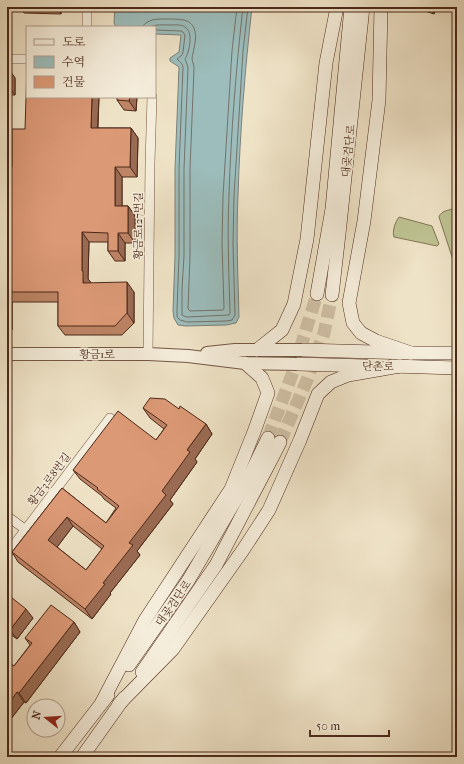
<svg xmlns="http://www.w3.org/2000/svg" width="464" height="764" font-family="'IM FELL French Canon','Noto Serif KR',serif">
	<rect width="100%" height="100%" fill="#efe3c7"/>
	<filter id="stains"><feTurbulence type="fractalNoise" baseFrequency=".005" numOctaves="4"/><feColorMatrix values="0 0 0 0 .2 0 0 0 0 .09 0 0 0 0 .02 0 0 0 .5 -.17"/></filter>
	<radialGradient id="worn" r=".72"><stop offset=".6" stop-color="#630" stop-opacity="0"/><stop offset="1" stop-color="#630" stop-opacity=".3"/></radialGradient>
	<!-- green -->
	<g fill="#bec292" stroke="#847556">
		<path d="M457 208V272L439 217C441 210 451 210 457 208Z"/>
		<path d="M399 217 432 226 439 244 437 246 394 237C392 232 395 222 399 217Z"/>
	</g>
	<!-- water -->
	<path fill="#9cbdbc" stroke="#7c817b" d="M115 7H252C245 69 240 132 238 195 236 235 238 276 239 317L236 323 226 325 186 326 178 325 174 318 173 311 175 256V169L179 67 170 61V58L179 52 181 35 155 34V27H116L114 23Z"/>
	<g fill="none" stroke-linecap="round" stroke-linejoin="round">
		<!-- shore -->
		<g stroke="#74726a" stroke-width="1">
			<path d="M142 27C148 19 156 19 165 19 171 19 178 19 184 20 202 25 194 46 192 58 192 61 194 65 194 68L190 169V256L188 309 190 311 223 310 224 308 222 244 223 196 232 51 237 7"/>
			<path d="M150 27C156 24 163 25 169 25 174 25 181 24 185 27 194 32 189 53 185 59L188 67 184 169V256L182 289V315L184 316 187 317 229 315 230 313C229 274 227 234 229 195 231 132 236 69 243 7"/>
			<polyline points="155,30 181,31 183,32 185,35 183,52 182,55 177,59 182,64 183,67 179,169 179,256 177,310 177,317 180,320 187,322 226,321 232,320 235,315 233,244 234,196 243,51 248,7"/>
		</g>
		<!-- secondary-tunnel -->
		<g stroke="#cebea4" stroke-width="13" stroke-dasharray="13 6" stroke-linecap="butt">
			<polyline points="268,438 293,372 317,294"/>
			<polyline points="280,442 307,380 324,333 332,295"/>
		</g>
		<defs>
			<g id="minor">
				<polyline points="87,7 87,27"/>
				<polyline points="7,59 27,59"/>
				<polyline points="148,354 150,163 152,97"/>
				<polyline points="7,516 26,530"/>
				<polyline points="7,554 110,418"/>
			</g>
			<g id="tertiary">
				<polyline points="207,353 235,350 303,350"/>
				<polyline points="7,354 148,354 188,356 245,363 298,364"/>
			</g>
			<g id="secondary">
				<polyline points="381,7 379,100 364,221 349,303 353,323 361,333 376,341 411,353"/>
				<polyline points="317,294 332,209 351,7"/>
				<polyline points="332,295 339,234 363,7"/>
				<polyline points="257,350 282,330 294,304 307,239 326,63 337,7"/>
				<polyline points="303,350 411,353 457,353"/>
				<polyline points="298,364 366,366"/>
				<polyline points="392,366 457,368"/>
				<polyline points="129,665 188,581 249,477 268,438"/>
				<polyline points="142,672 216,565 273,456 280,442"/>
				<polyline points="102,702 145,620 231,489 254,432 268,393 262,378 245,363"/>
				<polyline points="119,704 173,649 243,550 269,510 300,440 318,394 331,382 348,375 400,366"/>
				<polyline points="60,757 108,695"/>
				<polyline points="82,757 124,698"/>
			</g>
		</defs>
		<!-- minor casing -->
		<use href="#minor" stroke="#745744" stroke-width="10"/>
		<!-- tertiary casing -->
		<use href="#tertiary" stroke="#745744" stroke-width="14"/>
		<!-- secondary casing -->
		<use href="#secondary" stroke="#4b2819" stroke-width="14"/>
		<!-- minor -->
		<use href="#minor" stroke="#f5eddb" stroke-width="9"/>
		<!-- tertiary -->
		<use href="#tertiary" stroke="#f5eddb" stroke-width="12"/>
		<!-- secondary -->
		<use href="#secondary" stroke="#f5eddb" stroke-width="13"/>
	</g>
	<!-- wall -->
	<g fill="#bd8465" stroke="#4b2819" fill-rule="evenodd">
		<polygon points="20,7 61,7 61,14 24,13"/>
		<polygon points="418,7 436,7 434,14 419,9"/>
		<polygon points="7,68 8,68 15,78 15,95 7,95"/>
		<polygon points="99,97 98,128 131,128 138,138 137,177 122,177 122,206 128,206 135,216 135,243 125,243 125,261 115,261 108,251 108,242 89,242 88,279 90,281 90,283 134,292 134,323 122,335 65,335 58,326 58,302 12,302 12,330 7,330 7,167 12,167 25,129"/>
		<polygon points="137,97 136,111 124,110 117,100"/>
		<path d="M143 408 179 409 206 424 212 434 195 459 197 462 170 500 173 504 137 551 140 555 110 593 111 594 92 619 18 562 12 552 62 488 106 523 116 508 104 499 102 496 80 479 73 470 156 440 164 429 150 418ZM73 526 102 549 86 570 57 547Z"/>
		<polygon points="7,594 33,618 17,639 7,632"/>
		<polygon points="74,622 80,632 26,703 24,702 7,724 7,661 14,666 30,645 25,638"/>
	</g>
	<!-- shaded-wall -->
	<g fill="#9a6b53" stroke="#4b2819">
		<polygon points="56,7 61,7 61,14"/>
		<polygon points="429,7 436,7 434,14"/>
		<polygon points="8,68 15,78 15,95 8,85"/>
		<polygon points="92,97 99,97 97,137 91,128"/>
		<polygon points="130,97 137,97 136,111 129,101"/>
		<polygon points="131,128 138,138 137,177 130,167"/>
		<polygon points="115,167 122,177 122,216 115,206"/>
		<polygon points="128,206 135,216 135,243 128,233"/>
		<polygon points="82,232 89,242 88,279 90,281 90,292 83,283 82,271"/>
		<polygon points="118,233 125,243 125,261 118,251"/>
		<polygon points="127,282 134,292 134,323 127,313"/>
		<polygon points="7,295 12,302 12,330 7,323"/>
		<polygon points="206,424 212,434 195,459 197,462 170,500 173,504 137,551 140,555 110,593 111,594 92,619 85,609 103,583 187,450"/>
		<polygon points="67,517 73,526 55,550 48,540"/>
		<polygon points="26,609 33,618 17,639 10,630"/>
		<polygon points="74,622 80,632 26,703 19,693"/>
		<polygon points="17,692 24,702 7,724 7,706"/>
	</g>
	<!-- building -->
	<g fill="#dc9976" stroke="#4b2819" fill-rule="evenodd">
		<polygon points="27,67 27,97 92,97 91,128 131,128 130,167 115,167 115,206 128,206 128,233 118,233 118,251 108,251 108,233 82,232 82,271 83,271 83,283 127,282 127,313 115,326 58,326 58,292 7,292 7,167 12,167 12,129 25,129"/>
		<rect x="7" y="68" width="1" height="17"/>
		<polygon points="117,97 130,97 129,101 117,100"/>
		<path d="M150 398 165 399 179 409 180 406 206 424 187 450 190 452 162 491 166 495 129 543 133 545 103 583 105 584 85 609 12 552 62 488 106 523 119 506 97 489 98 488 73 470 118 411 156 440 167 425 143 408ZM67 517 104 546 86 570 48 540Z"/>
		<polygon points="7,594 26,609 10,630 7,627"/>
		<polygon points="51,605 74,622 19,693 17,692 7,706 7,661 14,666 32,643 25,638"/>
	</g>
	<g text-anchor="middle" stroke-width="3" stroke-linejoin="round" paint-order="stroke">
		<!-- street labels -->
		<g font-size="11" fill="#4b2819" stroke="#f5eddb">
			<text transform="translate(348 151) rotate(-84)" y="4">대곶검단로</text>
			<text transform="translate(138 226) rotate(-90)" y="4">황금로127번길</text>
			<text x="97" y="358">황금1로</text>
			<text transform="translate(378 366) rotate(1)" y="4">단촌로</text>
			<text transform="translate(49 479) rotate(-53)" y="4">황금3로8번길</text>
			<text transform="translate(173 603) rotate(-55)" y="4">대곶검단로</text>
		</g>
	</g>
	<!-- margin -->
	<rect width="464" height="764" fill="none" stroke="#efe3c7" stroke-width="24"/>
	<rect x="8" y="8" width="448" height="748" fill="none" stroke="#4b2819" stroke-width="2"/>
	<rect x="12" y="12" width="440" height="740" fill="none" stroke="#4b2819"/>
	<!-- legend -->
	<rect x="26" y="26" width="130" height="72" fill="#f5eddb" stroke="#b19e8d"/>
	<rect x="34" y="39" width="20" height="6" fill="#f5eddb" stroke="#b19e8d"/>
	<text x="62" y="46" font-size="12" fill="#4b2819">도로</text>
	<rect x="34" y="56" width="20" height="12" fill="#9cbdbc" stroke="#b19e8d"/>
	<text x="62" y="66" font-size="12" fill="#4b2819">수역</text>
	<rect x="34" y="76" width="20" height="12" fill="#dc9976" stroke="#b19e8d"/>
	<text x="62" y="86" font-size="12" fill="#4b2819">건물</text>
	<!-- north arrow -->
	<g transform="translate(46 718) rotate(287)"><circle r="19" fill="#f5eddb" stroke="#b19e8d"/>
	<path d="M0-3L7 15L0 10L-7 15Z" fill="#8f2418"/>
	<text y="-6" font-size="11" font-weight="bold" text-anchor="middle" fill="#4b2819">N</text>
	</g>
	<!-- scale -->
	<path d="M310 730v6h79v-6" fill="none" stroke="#4b2819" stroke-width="2"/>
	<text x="316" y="730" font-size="12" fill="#4b2819" stroke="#f5eddb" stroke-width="3" paint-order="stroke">50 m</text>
	<rect width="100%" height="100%" filter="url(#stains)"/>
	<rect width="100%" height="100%" fill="url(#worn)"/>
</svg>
